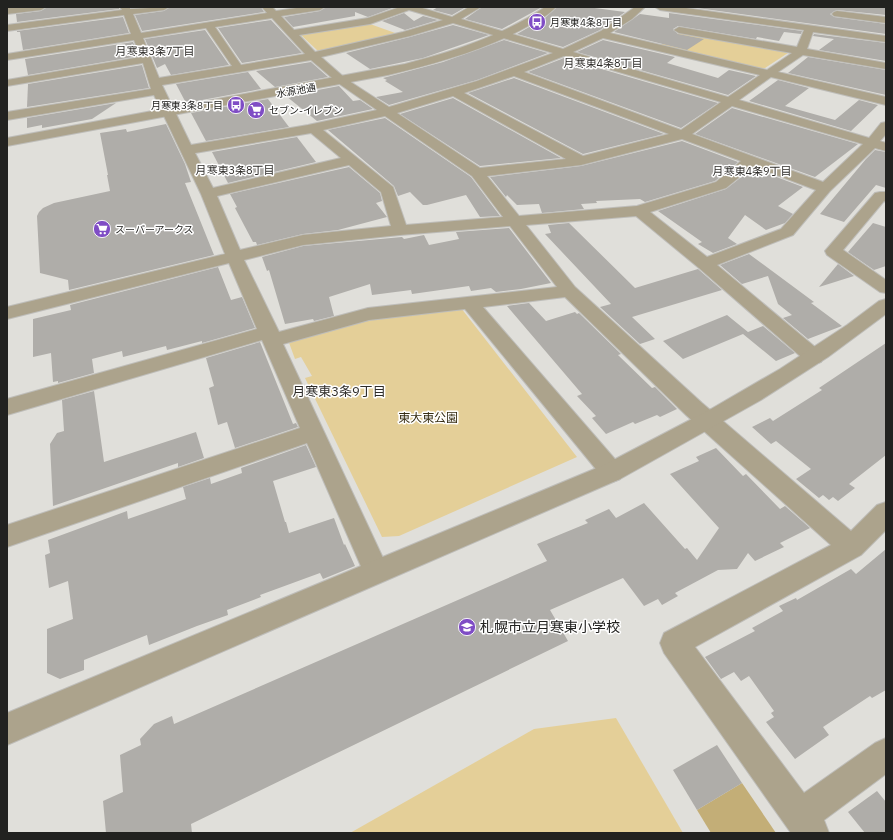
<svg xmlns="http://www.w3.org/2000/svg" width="893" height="840" font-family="'IBM Plex Sans','Noto Sans JP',sans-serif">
	<rect width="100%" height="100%" fill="#e0dfda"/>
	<!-- green -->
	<g fill="#e4cf98">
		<polygon points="370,24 398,34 318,51 301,35"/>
		<polygon points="679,33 791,51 765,68 759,68 659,46"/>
		<polygon points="461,308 577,457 399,536 382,537 305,378 312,376 301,357 295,359 288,340 361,319"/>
		<polygon points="616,718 683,833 350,833 534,729"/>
	</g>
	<!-- water -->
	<polygon fill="#c3ae77" points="742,783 776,833 711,833 697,810"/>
	<!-- building -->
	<g fill="#afada9">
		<polygon points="47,7 119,7 119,9 17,22 16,14 41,11"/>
		<polygon points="170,7 261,7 264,12 142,31 135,15 164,11"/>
		<polygon points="326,7 395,7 368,17 355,12 355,16 293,27 284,17 320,11"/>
		<polygon points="438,7 466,7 452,15 433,10"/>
		<polygon points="482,7 542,7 502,29 465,19"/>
		<polygon points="557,7 587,7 625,12 600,30 563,47 517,34 545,18"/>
		<polygon points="690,7 886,7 886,15 837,10 830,14 834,17 886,24 886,34"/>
		<polygon points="404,13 414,21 423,16 438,20 405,30 382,21"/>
		<polygon points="669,13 802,31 801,34 784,32 779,41 757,37 756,39 678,26 673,29 678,34 704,39 687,50 614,32 640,14 669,18"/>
		<polygon points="123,17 129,33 23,50 20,32 17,32 17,31"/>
		<polygon points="271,20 302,53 242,63 218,28"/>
		<polygon points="453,25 489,35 423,58 370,69 346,53 410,37"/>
		<polygon points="205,30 229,65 171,75 165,64 157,68 145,39"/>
		<polygon points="814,34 886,43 886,61 819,50 834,39 813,36"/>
		<polygon points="504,40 548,53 477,80 389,105 376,97 403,92 385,81 387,80 383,78 443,62"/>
		<polygon points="603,40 675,57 667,63 718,78 729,70 756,76 728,95 577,52"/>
		<polygon points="133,42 139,56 28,75 25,59"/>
		<polygon points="808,57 886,70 886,95 788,73"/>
		<polygon points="564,58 718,103 681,128 528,72"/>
		<polygon points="311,62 328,77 275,87 256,71"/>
		<polygon points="142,65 149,88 27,107 28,84"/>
		<polygon points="248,72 261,89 186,103 176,84"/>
		<polygon points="514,78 664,134 583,154 468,93"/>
		<polygon points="778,80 809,88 785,106 835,120 859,100 878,105 851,131 749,101"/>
		<polygon points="339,86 353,101 360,100 373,109 317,121 286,96"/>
		<polygon points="453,98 561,158 480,166 400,114"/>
		<polygon points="268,99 289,127 206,141 191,113"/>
		<polygon points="116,103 92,119 42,128 42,125 27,128 27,118"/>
		<polygon points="732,108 858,144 815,177 695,134"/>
		<polygon points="385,118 471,177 500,216 480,217 466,195 427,205 423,205 410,192 398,196 394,186 328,130"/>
		<polygon points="166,124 185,164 191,182 185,183 214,255 69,290 68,280 40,273 37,216 39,212 43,208 54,203 110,191 107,175 108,175 100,133 126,129 127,132"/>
		<polygon points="297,137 316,162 228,183 212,152"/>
		<polygon points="682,141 738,162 715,181 645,202 640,199 596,201 597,203 581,204 584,209 542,213 539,204 517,205 507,195 506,197 490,177 581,166"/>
		<polygon points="875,150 886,152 886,188 876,185 844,222 820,214 866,159"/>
		<polygon points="349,167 380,193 382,201 376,203 387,217 338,230 303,234 257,245 256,242 253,242 235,208 237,207 230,194"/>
		<polygon points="753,168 803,187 778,206 793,214 785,223 766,230 745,215 728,238 737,244 713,253 698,244 702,242 658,211 726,189"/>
		<polygon points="569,223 635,288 698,269 722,290 632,317 655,339 640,344 600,307 611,304 545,234 551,233 548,225"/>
		<polygon points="873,223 886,227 886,266 874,270 848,252"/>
		<polygon points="509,228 551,283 521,289 496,292 491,288 471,291 469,286 412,294 411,290 372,295 370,284 329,297 334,316 314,321 313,319 285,324 269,270 267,271 262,257 303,246 402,237 404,239 424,235 429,245 459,239 456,232"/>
		<polygon points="749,254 814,302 811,303 842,326 808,339 783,318 792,315 778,304 768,276 742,284 720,265"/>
		<polygon points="838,264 854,276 819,287"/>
		<polygon points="218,267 231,300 242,297 255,328 202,343 202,341 167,350 166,346 123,357 122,351 92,359 94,373 58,383 58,381 53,382 51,353 33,357 33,319 71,310 70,305"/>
		<polygon points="529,303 546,321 575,312 577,314 579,313 621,354 618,355 652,388 655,387 677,409 660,417 657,415 635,424 633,422 606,434 592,418 596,416 577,396 582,394 507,306"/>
		<polygon points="727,315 748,332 763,326 795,353 776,361 743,334 683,359 663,341"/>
		<polygon points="260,342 293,424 296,423 298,427 235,448 227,422 218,425 209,388 214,386 206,358"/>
		<polygon points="886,343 886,455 849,484 855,488 838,501 833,497 829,500 823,495 819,498 796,479 811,469 776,441 771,444 752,427 770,418 773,421 822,390 819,388"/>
		<polygon points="94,391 104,462 196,432 204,458 178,467 178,463 53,506 50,444 57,433 64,431 62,400"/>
		<polygon points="306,445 316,467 273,481 285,522 286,522 289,533 334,518 344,545 345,544 355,566 323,579 320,573 260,595 261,597 227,610 228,615 197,626 149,645 147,635 84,660 84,670 60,679 47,673 47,629 73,619 68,581 49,588 45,555 50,553 48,540 127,511 128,519 186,499 183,487 210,478 211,484 242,473 241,468"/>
		<polygon points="716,448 743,476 746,474 780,509 785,506 810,528 780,543 784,547 755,561 748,553 737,569 718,570 675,593 678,596 662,605 658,599 644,606 623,578 550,610 568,641 191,824 192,833 106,833 103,801 123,792 120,755 141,745 140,739 154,724 172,716 174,724 547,561 537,544 588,523 585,520 609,509 616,518 644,503 685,549 687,548 697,560 719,528 670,474 699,461 696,457"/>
		<polygon points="886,549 886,690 872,698 870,696 823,727 829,735 795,759 766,722 774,717 771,713 774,711 749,676 741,681 734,672 721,679 705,657 755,631 752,628 783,611 779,606 796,598 797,600 851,569 856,574"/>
		<polygon points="717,745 742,783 697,810 673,770"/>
		<polygon points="877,791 886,802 886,833 865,833 848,812"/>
	</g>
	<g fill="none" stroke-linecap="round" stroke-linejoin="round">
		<defs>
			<g id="minor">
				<polygon points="18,7 46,7 41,10 7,14 7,8"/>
				<path d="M120 7H130V9L169 7 164 10 133 14 141 33 267 13 262 7H272L276 11 303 7H325L320 10 281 16 294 30 368 18 400 7H419L452 17 469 7H481L461 19 563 49 601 31 635 7H645L632 19 610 33 767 70 792 53 679 33 674 30 679 27 797 47 804 30 660 10 655 7H679L886 36V42L813 32 807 49 886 63V69L803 55 778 72 886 97V105L771 77 739 100 869 138 881 123 886 122V134L880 141 886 143V151L875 148 830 191 793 235 717 265 821 352 824 357 821 362 814 364 807 362 699 268 636 216 526 225 575 287 702 403 851 531 877 505 886 502V530L861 555 695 647 804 793 875 743 886 738V774L824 820 829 833H791L664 653 660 643 664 633 831 545 686 415 565 297 483 307 620 465 624 472 620 479 612 482 604 479 465 309 369 320 283 344 389 571 385 580 376 583 367 580 307 443 7 547V525L300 428 262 340 7 415V399L257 329 229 263 7 319V307L225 254 201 194 154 95 7 120V112L151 89 143 63 7 86V80L141 57 134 40 7 60V54L131 34 124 15 7 31V25L122 10ZM409 10 443 20 403 32 315 52 299 35 370 24ZM272 18 305 54 241 65 215 27ZM453 23 553 53 477 81 389 107 346 79 321 57 410 36ZM206 28 232 66 159 78 143 38ZM603 38 760 75 728 97 573 52ZM564 56 721 102 681 130 524 72ZM311 60 338 83 377 110 308 125 191 145 162 85ZM514 76 669 134 583 156 464 93ZM453 96 566 159 480 168 397 113ZM732 106 863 144 823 182 692 134ZM385 116 472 176 503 217 406 225 393 187 323 130ZM311 133 341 158 213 188 195 153ZM682 139 741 161 716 182 637 206 519 216 487 176 581 165ZM349 165 381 192 391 226 303 235 240 250 217 196ZM753 166 816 190 781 229 707 257 650 212 726 188ZM510 226 557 287 368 308 279 332 244 260 303 245 400 235Z"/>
				<polygon points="837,11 886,17 886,23 834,16 832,14 834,12"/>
				<polygon points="880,192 886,192 886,202 884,201 843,250 886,280 886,293 880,292 827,255 825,251 875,193"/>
			</g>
			<g id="tertiary">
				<path d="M545 7H556C550 14 539 20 530 25 486 50 437 63 388 75L7 146V138L405 64C455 51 502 36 545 7Z"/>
				<polygon points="886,299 886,314 828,357 761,400 620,479 7,745 7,713 604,465 711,409 780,369 847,325 879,301"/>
			</g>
		</defs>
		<!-- minor casing -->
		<use href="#minor" stroke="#bebdb9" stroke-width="2"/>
		<!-- tertiary casing -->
		<use href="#tertiary" stroke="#bebdb9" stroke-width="2"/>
		<!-- minor -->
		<use href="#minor" fill="#aca38c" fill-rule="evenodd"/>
		<!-- tertiary -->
		<use href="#tertiary" fill="#aca38c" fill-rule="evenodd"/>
	</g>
	<!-- icons -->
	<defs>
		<symbol id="bus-disc" viewBox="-11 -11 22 22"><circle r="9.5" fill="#7f4dc5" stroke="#fff"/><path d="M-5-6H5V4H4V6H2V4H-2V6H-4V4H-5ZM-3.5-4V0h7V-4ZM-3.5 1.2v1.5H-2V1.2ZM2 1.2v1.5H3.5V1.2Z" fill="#fff"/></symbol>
		<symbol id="supermarket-disc" viewBox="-11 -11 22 22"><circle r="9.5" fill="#7f4dc5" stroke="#fff"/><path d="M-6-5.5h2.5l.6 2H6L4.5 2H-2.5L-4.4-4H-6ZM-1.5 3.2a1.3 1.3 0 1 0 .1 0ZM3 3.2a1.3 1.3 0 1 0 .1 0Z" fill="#fff"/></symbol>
		<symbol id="school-disc" viewBox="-11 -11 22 22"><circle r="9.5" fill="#7f4dc5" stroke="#fff"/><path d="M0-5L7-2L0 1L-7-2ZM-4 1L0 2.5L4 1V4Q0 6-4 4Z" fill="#fff"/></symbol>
	</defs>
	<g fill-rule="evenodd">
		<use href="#bus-disc" x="527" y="12" width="20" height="20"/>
		<use href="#bus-disc" x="226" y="95" width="20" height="20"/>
		<use href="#supermarket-disc" x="246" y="100" width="20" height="20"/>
		<use href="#supermarket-disc" x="92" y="219" width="20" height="20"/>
		<use href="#school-disc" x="457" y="617" width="20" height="20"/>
	</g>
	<g text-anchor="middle" stroke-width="3" stroke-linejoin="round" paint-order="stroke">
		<!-- far-poi labels -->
		<g font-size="10" fill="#222220" stroke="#fff" text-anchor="start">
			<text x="550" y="26">月寒東4条8丁目</text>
			<text x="223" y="109" text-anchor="end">月寒東3条8丁目</text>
			<text x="269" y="114">セブン-イレブン</text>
			<text x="115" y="233">スーパーアークス</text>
		</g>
		<!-- far-street labels -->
		<g font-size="10" fill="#222220" stroke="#fff">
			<text transform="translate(296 90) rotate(-10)" y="4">水源池通</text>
		</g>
		<!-- far-neighbourhood labels -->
		<g font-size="11" fill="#2e2c29" stroke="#fff">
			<text x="155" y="55">月寒東3条7丁目</text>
			<text x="603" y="67">月寒東4条8丁目</text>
			<text x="235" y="174">月寒東3条8丁目</text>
			<text x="752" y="175">月寒東4条9丁目</text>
		</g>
		<!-- park labels -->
		<g font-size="12" fill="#352c12" stroke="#fff">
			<text x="428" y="422">東大東公園</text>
		</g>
		<!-- neighbourhood labels -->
		<g font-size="13" fill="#2e2c29" stroke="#fff">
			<text x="339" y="396">月寒東3条9丁目</text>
		</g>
		<!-- near-poi labels -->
		<g font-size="14" fill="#222220" stroke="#fff" text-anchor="start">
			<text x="480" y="632">札幌市立月寒東小学校</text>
		</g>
	</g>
	<!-- border -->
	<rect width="893" height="840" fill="none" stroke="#222220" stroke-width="16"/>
</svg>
